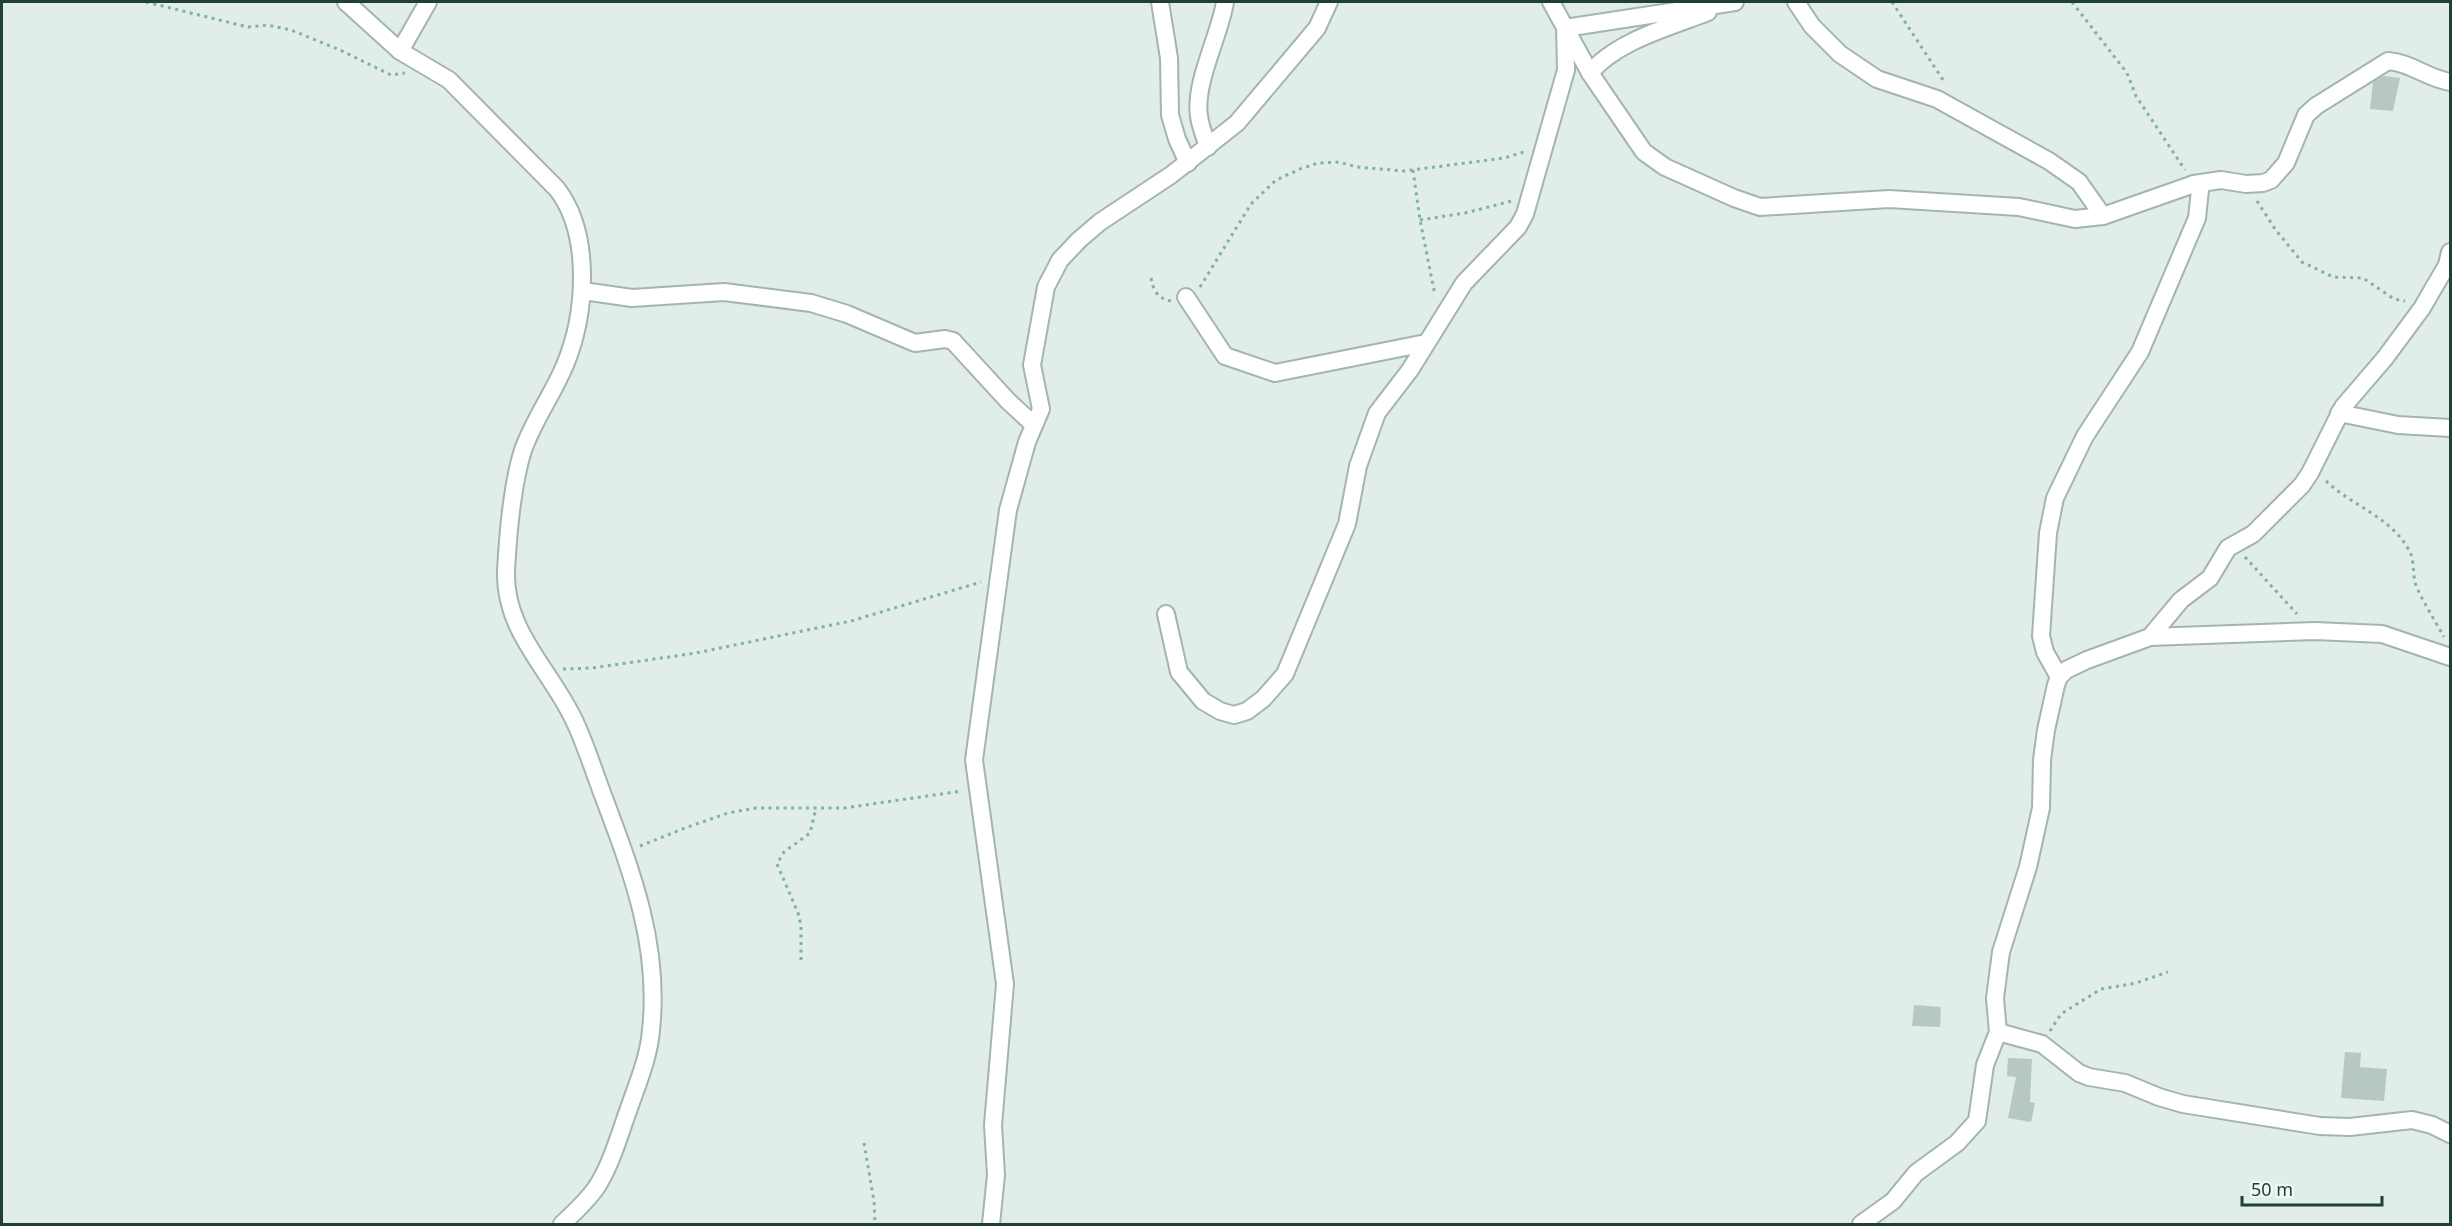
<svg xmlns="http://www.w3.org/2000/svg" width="2452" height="1226" font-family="'Noto Sans',sans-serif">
	<rect width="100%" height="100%" fill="#e1ede7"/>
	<!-- building -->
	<g fill="#b6c8c0">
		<polygon points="2384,76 2400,78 2393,111 2370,109 2373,82"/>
		<polygon points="1914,1005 1941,1007 1940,1027 1912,1026"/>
		<polygon points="2345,1052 2361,1053 2360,1067 2387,1069 2384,1101 2341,1098"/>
		<polygon points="2008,1058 2032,1059 2030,1102 2035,1103 2031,1122 2008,1118 2016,1077 2007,1076"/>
	</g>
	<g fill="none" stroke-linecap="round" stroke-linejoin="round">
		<defs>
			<g id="minor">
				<path d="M346 2 400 51 449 80 557 189C592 235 586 314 565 365 553 394 534 419 523 450 512 485 508 533 506 571 504 631 550 669 574 720 586 745 594 772 604 798 633 875 660 947 651 1030 649 1057 637 1085 628 1111 619 1136 611 1165 596 1188 586 1202 574 1213 562 1224"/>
				<polyline points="1160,2 1169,58 1170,115 1177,139 1188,163"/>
				<polyline points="1551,2 1590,73 1644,152 1665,167 1734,198 1760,207 1889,199 2019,207 2075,219 2103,216 2194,184 2200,190 2197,218 2140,352 2085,436 2055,498 2048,533 2041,636 2045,652 2059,677"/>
				<polyline points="1796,2 1812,26 1840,54 1877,79 1937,99 2049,161 2079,182 2103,216"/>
				<polyline points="400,51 428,2"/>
				<path d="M1590 73C1616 41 1670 27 1708 12"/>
				<path d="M1208 147C1205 137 1200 126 1199 116 1194 82 1220 35 1225 2"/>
				<path d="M2194 184 2221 180 2246 184 2263 183 2271 180 2286 163 2306 115 2316 106 2388 61C2412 63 2426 78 2450 82"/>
				<polyline points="583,291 632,298 724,292 811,303 847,314 915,343 945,339 953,341 1008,401 1034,425"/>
				<polyline points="1186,297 1225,356 1275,373 1426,343"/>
				<polyline points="2339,413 2398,425 2450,428"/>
				<polyline points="1166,614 1179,672 1203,701 1220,711 1234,715 1247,711 1263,699 1285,674 1347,524 1358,466 1377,413 1410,370 1464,283 1518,227 1525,214 1566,70 1565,28 1735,2"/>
				<polyline points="2150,637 2181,600 2210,578 2228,548 2253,534 2302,485 2310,473 2343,407 2385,358 2422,308 2447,265 2450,252"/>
				<polyline points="1998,1032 2042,1044 2079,1073 2089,1077 2125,1083 2159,1097 2183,1104 2320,1126 2350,1127 2412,1120 2432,1125 2450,1134"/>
				<polyline points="991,1224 996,1175 993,1125 1005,984 974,760 1008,510 1027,442 1041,409 1032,365 1046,287 1060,260 1079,240 1100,222 1171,175 1237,123 1317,28 1329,2"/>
				<polyline points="1861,1224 1893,1201 1916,1173 1957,1143 1977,1121 1985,1065 1998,1032 1995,998 2001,952 2028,867 2041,808 2042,760 2046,730 2056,685 2059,677 2066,670 2087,660 2150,637 2315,631 2382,634 2450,657"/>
			</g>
		</defs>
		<!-- minor casing -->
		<use href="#minor" stroke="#a3b5ae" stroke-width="20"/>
		<!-- path -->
		<g stroke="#7fb3a0" stroke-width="3" stroke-dasharray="3 4.5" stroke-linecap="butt">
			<polyline points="146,2 248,27 267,25 291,30 340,50 391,75 405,73"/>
			<polyline points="1892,2 1945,83"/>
			<polyline points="2072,2 2127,73 2136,96 2185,170"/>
			<polyline points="1413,170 1420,220 1435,295"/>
			<polyline points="2257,201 2275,229 2302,262 2333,277 2363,278 2394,299 2405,301"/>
			<polyline points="1420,220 1465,213 1512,201"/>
			<path d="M1151 278C1153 290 1158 299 1171 301"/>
			<polyline points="1200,287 1251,204 1276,180 1300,169 1318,163 1339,162 1357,167 1404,171 1504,158 1524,152"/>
			<path d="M2326 481C2352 506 2392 517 2410 552 2415 563 2412 577 2417 588 2425 605 2435 621 2444 637"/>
			<polyline points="2245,557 2297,614"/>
			<polyline points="563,669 592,668 696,653 851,621 981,582"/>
			<polyline points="640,846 685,828 728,813 756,808 844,808 962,791"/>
			<polyline points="801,960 801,925 798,913 777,864 784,852 810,833 816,808"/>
			<polyline points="2050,1031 2061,1014 2101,989 2136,983 2168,972"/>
			<polyline points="864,1143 874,1201 875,1224"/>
		</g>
		<!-- minor -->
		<use href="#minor" stroke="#fff" stroke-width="16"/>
	</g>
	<!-- border -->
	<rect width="2452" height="1226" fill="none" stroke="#203f35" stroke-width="6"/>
	<!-- scale -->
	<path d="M2242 1196v9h140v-9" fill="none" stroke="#203f35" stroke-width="3"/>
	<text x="2251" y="1196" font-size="18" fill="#203f35" stroke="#f2f9f5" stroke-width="4.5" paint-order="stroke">50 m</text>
</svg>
